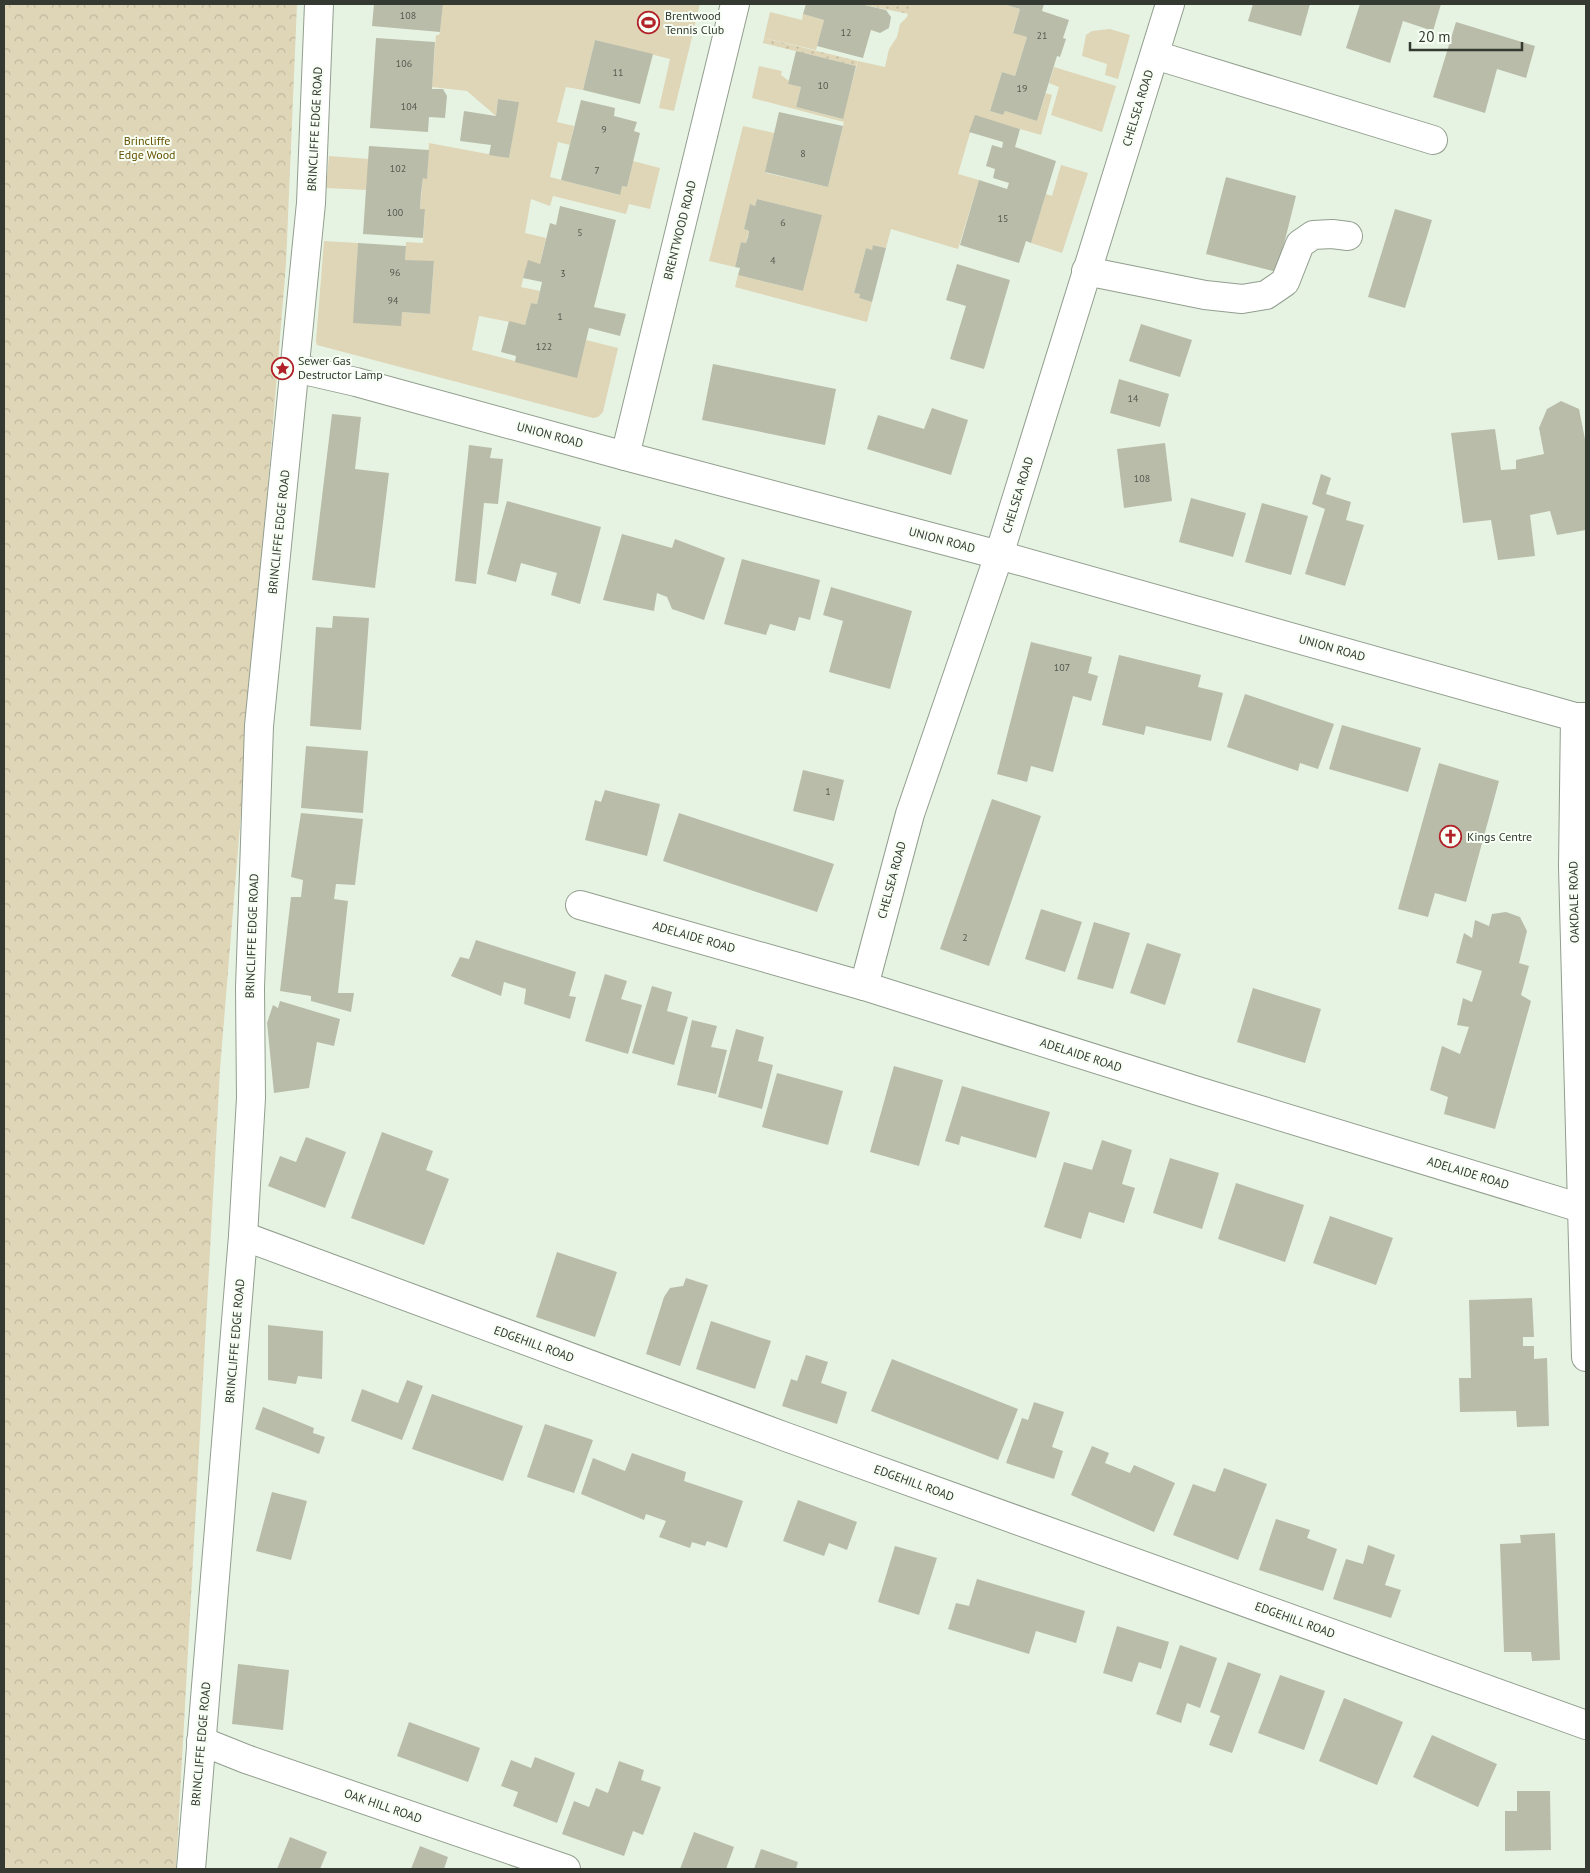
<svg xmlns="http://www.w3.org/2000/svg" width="1590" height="1873" font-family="'PT Sans',sans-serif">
	<defs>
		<pattern id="grass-dots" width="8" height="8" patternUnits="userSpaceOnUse" patternTransform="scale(1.25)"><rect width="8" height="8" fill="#dfd5b7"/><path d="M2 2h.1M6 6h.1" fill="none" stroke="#c0b89e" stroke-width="1.8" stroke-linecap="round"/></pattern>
		<pattern id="forest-crowns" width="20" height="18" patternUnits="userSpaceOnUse" patternTransform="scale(1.25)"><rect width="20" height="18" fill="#dfd5b7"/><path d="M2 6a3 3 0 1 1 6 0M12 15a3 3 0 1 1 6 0" fill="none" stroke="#c0b89e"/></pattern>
	</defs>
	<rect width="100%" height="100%" fill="#e6f3e2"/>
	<!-- grass -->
	<g fill="url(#grass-dots)">
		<polygon points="860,4 947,4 912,4 909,14"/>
		<polygon points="764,38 858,61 856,66 763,43"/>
	</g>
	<!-- forest -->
	<polygon fill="url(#forest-crowns)" points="4,4 297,4 286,264 220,1069 176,1869 4,1869"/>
	<!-- garden -->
	<g fill="#dfd5b7">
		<polygon points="443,4 700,4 674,111 659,108 670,59 595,40 583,90 566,87 557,122 574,126 570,145 558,142 550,177 619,195 622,186 627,187 633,161 660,168 650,209 629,204 626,214 553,196 550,206 531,199 525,233 546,238 540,264 528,261 521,287 540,291 537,304 531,303 525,325 479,316 472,350 576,377 586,340 618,348 603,412 598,417 593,418 317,345 316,341 324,241 358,243 354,323 402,312 430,314 434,262 405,260 406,242 423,243 425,210 420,209 423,178 427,178 429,143 509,158 518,102 498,99 496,116 467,91 432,87 436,35 439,35 440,32"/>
		<polygon points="911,4 1002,4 1020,9 1013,32 1027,37 1015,76 1002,72 990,111 1003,115 1005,111 1037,121 1046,93 1052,95 1041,135 975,116 958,174 979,180 958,249 891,229 886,248 874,245 872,250 866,248 854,293 860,294 859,298 872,302 867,322 735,287 738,275 803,291 821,215 757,199 755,206 750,205 744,229 749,231 746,243 741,242 735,267 709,261 743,126 774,133 766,173 828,187 844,122 752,98 759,66 782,71 781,75 789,81 788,84 801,87 796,107 842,119 858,61 885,67 889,49 897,37 900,24 907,17"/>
		<polygon points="770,12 802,20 803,14 824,20 816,50 764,38"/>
		<polygon points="1110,29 1130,35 1118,79 1105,75 1107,64 1082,56 1086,35 1092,31"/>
		<polygon points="1054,67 1116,86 1102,132 1051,115 1059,87 1049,83"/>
		<polygon points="329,156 369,159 367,190 326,188"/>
		<polygon points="1061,165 1088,173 1062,253 1031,243 1046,194 1052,196"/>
	</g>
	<!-- building -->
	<g fill="#b9bca9">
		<polygon points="374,4 443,4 440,32 372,26"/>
		<polygon points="806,4 860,4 886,10 891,17 889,28 880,33 871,30 863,58 817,46 824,20 803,14"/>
		<polygon points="1003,4 1044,4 1042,11 1069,20 1063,38 1066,39 1060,57 1057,56 1037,121 1005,111 1003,115 990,111 1002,72 1015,76 1027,37 1013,33 1020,9"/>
		<polygon points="1253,4 1310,4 1301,36 1248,21"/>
		<polygon points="1360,4 1441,4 1433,31 1403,21 1390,63 1346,48"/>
		<polygon points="1456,22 1535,46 1526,78 1497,69 1485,113 1433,97"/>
		<polygon points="376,38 435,42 432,89 443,89 447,96 445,118 429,117 428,132 370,128"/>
		<polygon points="595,40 653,54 640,104 583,90"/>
		<polygon points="796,51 856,66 843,119 796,107 801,87 788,84"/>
		<polygon points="498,99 519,102 509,158 489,155 491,145 460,141 464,111 496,116"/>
		<polygon points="581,100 615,108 614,116 637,122 634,131 640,133 627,187 622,186 620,195 561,180"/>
		<polygon points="779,112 843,126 828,187 765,172"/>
		<polygon points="975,115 1020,129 1015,147 1056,161 1031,243 1026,241 1019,263 960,245 979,180 1007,189 1009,183 993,178 995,169 986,166 992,145 1002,148 1003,142 969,132"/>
		<polygon points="369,146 429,150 427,179 423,178 421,194 420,209 425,209 423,238 363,234"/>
		<polygon points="1226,177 1296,196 1277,272 1206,254"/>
		<polygon points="757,199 822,215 803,291 738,275 740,268 735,267 741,242 746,243 748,237 749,231 744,229 750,204 755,206"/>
		<polygon points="560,206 616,220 594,307 626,314 620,336 589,328 577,378 515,362 516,356 501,352 509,321 525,325 531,303 537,304 542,282 523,278 528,260 540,264 550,223 556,225"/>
		<polygon points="1395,209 1432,220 1405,308 1368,297"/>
		<polygon points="358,243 406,246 405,260 434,261 430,314 402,312 401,326 353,323"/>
		<polygon points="873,245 886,248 872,302 859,298 860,294 854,293 866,248 872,250"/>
		<polygon points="957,264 1010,280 984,369 950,359 966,306 946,300"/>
		<polygon points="1141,324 1192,340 1180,377 1129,361"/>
		<polygon points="713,364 836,389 825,445 702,420"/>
		<polygon points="1119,379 1169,394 1160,427 1110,413"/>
		<polygon points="1561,401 1579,409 1586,444 1586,530 1557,535 1550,511 1530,515 1535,556 1498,560 1491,520 1463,523 1451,433 1495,429 1501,470 1516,469 1516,460 1544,454 1539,428 1547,409"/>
		<polygon points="932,408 968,420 951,475 867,449 878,415 924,429"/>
		<polygon points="332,414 361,417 355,469 389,473 375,588 312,580"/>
		<polygon points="1165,443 1172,501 1124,508 1117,449"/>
		<polygon points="469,445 492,448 490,458 503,459 498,504 484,503 476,584 455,581"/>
		<polygon points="1321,474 1331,478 1326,494 1351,502 1346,520 1364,525 1345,586 1305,574 1325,509 1312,504"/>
		<polygon points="1191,498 1246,513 1233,557 1179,542"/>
		<polygon points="507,501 601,527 580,604 551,595 557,573 521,563 516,582 487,574"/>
		<polygon points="1262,503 1308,516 1291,575 1245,562"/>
		<polygon points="622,534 672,548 675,539 725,558 704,620 672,609 667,597 657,593 654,611 603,600"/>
		<polygon points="742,559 820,580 810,620 799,617 795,631 770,624 766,635 724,624"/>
		<polygon points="831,587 912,611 890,689 829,672 843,621 823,615"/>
		<polygon points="333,616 369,618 361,730 310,726 316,627 332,628"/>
		<polygon points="1031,642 1092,657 1088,673 1098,676 1091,701 1073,696 1053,772 1031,766 1027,782 997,774"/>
		<polygon points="1119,655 1201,675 1198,687 1223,693 1211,741 1146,726 1144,735 1102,725"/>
		<polygon points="1245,694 1334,724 1318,769 1300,763 1298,771 1227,747"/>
		<polygon points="1342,725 1421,748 1408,792 1329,769"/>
		<polygon points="306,746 368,751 363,813 301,808"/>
		<polygon points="1439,763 1499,781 1466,902 1435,893 1428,917 1398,909"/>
		<polygon points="803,770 844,780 834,821 793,811"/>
		<polygon points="605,790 660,804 647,856 585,840 595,800 601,802"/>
		<polygon points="992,799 1041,816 989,966 940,949"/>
		<polygon points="301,813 363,819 355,885 336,884 334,899 348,901 338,993 354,993 351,1012 311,1001 311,996 280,991 291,897 301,897 303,880 291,877"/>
		<polygon points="679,813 834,864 817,912 663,861"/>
		<polygon points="1041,909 1082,922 1065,972 1025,959"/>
		<polygon points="1506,912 1520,917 1527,931 1519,963 1529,966 1521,995 1531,1001 1495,1129 1444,1114 1448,1097 1430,1090 1442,1046 1460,1054 1469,1027 1457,1025 1463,998 1472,1002 1482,971 1456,963 1464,933 1472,938 1475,920 1489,926 1492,914"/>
		<polygon points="1094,922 1130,933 1113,989 1077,979"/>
		<polygon points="476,940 576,972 569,996 576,997 570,1019 524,1004 526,989 504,982 501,996 451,976 460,957 469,959"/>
		<polygon points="1147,943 1181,954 1165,1005 1130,993"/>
		<polygon points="605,974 627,981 621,999 642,1005 628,1054 585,1041"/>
		<polygon points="652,986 672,992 667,1011 688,1017 674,1065 632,1053"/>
		<polygon points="1253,988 1321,1009 1305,1063 1237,1042"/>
		<polygon points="280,1001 340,1019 334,1046 317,1042 309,1088 274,1093 267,1023 273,1005 278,1008"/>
		<polygon points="692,1020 717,1026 711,1047 727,1050 716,1094 677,1085"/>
		<polygon points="736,1029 764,1037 758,1061 773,1065 762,1109 718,1097"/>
		<polygon points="894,1066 943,1080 919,1166 870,1152"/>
		<polygon points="777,1073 843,1091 828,1145 762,1127"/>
		<polygon points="962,1086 1050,1112 1036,1158 961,1136 959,1145 945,1141"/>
		<polygon points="382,1132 433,1151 426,1170 449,1179 424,1245 351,1218"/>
		<polygon points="306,1137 346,1152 325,1208 268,1186 280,1156 296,1162"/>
		<polygon points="1102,1140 1132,1150 1122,1184 1135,1188 1124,1223 1089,1212 1081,1239 1044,1227 1064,1162 1092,1170"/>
		<polygon points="1170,1158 1219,1173 1202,1229 1153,1213"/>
		<polygon points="1236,1183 1304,1205 1285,1262 1218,1239"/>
		<polygon points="1330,1216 1393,1238 1376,1285 1313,1263"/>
		<polygon points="557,1252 617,1272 595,1337 536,1317"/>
		<polygon points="686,1278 708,1285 680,1366 646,1354 664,1297 670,1288 683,1286"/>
		<polygon points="1532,1298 1534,1337 1523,1337 1523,1346 1534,1346 1534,1359 1547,1358 1549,1426 1517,1427 1516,1411 1460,1412 1459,1378 1471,1378 1469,1300"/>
		<polygon points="711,1321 771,1341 755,1389 696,1369"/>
		<polygon points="268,1325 323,1331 322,1379 298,1376 296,1384 268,1380"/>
		<polygon points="806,1355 828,1362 821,1383 847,1392 837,1424 782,1406 791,1379 797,1381"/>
		<polygon points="892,1359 1018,1409 998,1460 871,1411"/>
		<polygon points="407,1380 423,1386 402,1440 351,1421 362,1389 398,1403"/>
		<polygon points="432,1394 523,1426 503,1481 412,1449"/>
		<polygon points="1034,1402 1064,1412 1052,1447 1063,1451 1054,1479 1006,1463 1022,1418 1028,1420"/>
		<polygon points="263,1407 314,1428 313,1433 325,1437 319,1454 255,1429"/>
		<polygon points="545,1424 593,1440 574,1493 527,1477"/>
		<polygon points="1092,1446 1109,1453 1105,1463 1130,1473 1134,1465 1175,1483 1154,1532 1071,1495"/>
		<polygon points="632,1453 686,1472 684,1481 743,1501 727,1548 707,1541 705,1546 692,1542 690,1548 659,1537 666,1521 646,1514 644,1520 581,1494 593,1458 625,1471"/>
		<polygon points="1224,1468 1267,1484 1238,1560 1173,1535 1193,1484 1215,1492"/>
		<polygon points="272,1492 307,1501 291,1560 256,1551"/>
		<polygon points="798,1500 857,1522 847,1550 829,1543 824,1556 783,1541"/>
		<polygon points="1276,1519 1310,1530 1307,1538 1337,1549 1323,1591 1259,1570"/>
		<polygon points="1555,1533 1560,1660 1532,1661 1531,1652 1504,1652 1500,1544 1521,1543 1520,1535"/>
		<polygon points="1368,1545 1395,1555 1385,1585 1401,1590 1391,1618 1333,1599 1346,1559 1363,1564"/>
		<polygon points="895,1546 937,1558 919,1615 878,1602"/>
		<polygon points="977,1579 1085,1611 1076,1643 1036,1631 1029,1654 948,1629 956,1603 969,1606"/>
		<polygon points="1117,1626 1169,1642 1161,1669 1139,1662 1132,1682 1103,1673"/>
		<polygon points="1180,1645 1217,1658 1200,1708 1187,1703 1181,1723 1156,1714"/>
		<polygon points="1228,1662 1261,1674 1232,1753 1209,1745 1220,1716 1210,1712"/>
		<polygon points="238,1664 289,1670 283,1730 232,1724"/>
		<polygon points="1280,1675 1325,1691 1304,1750 1258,1733"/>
		<polygon points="1344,1698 1403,1722 1377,1785 1319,1761"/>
		<polygon points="409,1722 480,1748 468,1782 397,1756"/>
		<polygon points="1432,1735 1497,1764 1478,1807 1413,1777"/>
		<polygon points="535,1757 575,1773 557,1823 513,1806 518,1792 501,1786 511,1760 531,1768"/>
		<polygon points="619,1761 644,1770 641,1780 661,1787 643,1835 633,1831 624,1856 562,1834 574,1801 589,1807 596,1788 608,1793"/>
		<polygon points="1517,1791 1550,1791 1551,1850 1505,1851 1505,1811 1517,1811"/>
		<polygon points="694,1832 734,1847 726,1869 680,1869"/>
		<polygon points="290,1837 327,1852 320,1869 277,1869"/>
		<polygon points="420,1846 448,1857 444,1869 411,1869"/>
		<polygon points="761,1849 798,1862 796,1869 754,1869"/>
	</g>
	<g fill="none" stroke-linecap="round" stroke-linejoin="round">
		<defs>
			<g id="minor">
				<polyline points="1155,55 1433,140"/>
				<polyline points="1086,271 1205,295 1242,299 1266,295 1285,282 1300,244 1313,235 1332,234 1348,236"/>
				<polyline points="295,368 356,382 625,456 999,555 1575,717 1586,717"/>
				<polyline points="625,456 735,4"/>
				<polyline points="1575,717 1573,867 1586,1357"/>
				<polyline points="580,905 864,986 1201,1092 1581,1208"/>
				<polyline points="864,986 910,814 999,555 1170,4"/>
				<polyline points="243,1236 786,1437 1586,1725"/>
				<polyline points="201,1741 246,1759 566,1869"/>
				<polyline points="191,1869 243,1236 251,1098 250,988 259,726 311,203 319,4"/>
			</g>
		</defs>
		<!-- minor casing -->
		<use href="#minor" stroke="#929e8e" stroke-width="30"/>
		<!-- minor -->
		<use href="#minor" stroke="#fff" stroke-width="28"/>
	</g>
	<!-- icons -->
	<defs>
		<symbol id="stadium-ring" viewBox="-11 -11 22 22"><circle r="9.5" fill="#f7fff4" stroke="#b22028" stroke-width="1.5"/><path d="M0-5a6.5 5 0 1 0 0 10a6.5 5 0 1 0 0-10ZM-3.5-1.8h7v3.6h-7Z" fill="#b22028"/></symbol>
		<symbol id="sight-ring" viewBox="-11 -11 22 22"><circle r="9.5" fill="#f7fff4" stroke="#b22028" stroke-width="1.5"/><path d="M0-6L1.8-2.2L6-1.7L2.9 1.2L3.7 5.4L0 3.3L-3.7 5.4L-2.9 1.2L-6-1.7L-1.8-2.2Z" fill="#b22028"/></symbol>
		<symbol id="church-ring" viewBox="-11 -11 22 22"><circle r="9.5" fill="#f7fff4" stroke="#b22028" stroke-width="1.5"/><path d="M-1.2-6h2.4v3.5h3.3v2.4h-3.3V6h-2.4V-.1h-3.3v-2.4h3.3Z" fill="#b22028"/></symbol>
	</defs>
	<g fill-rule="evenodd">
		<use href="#stadium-ring" x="636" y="10" width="25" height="25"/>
		<use href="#sight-ring" x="270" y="356" width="25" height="25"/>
		<use href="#church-ring" x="1438" y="824" width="25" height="25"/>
	</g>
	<g text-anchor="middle" stroke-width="4" stroke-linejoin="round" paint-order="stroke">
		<!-- number labels -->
		<g font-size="10" fill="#555a50">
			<text x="408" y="19">108</text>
			<text x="846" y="36">12</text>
			<text x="1042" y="39">21</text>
			<text x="404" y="67">106</text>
			<text x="618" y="76">11</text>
			<text x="823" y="89">10</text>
			<text x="1022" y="92">19</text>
			<text x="409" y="110">104</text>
			<text x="604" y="133">9</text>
			<text x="803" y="157">8</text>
			<text x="398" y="172">102</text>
			<text x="597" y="174">7</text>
			<text x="395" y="216">100</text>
			<text x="1003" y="222">15</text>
			<text x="783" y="226">6</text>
			<text x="580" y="236">5</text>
			<text x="773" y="264">4</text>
			<text x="395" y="276">96</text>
			<text x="563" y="277">3</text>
			<text x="393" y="304">94</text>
			<text x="560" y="320">1</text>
			<text x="544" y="350">122</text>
			<text x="1133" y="402">14</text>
			<text x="1142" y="482">108</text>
			<text x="1062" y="671">107</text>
			<text x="828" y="795">1</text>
			<text x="965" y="941">2</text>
		</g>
		<!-- poi labels -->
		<g font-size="12" fill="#343932" stroke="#f7fff4" text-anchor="start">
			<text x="665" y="20">Brentwood<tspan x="665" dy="14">Tennis Club</tspan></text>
			<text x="298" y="365">Sewer Gas<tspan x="298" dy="14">Destructor Lamp</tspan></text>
			<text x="1467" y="841">Kings Centre</text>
		</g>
		<!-- street labels -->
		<g font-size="12" fill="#343932" stroke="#f7fff4">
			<text transform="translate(1138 108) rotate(-73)" y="4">CHELSEA ROAD</text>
			<text transform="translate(315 129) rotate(-87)" y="4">BRINCLIFFE EDGE ROAD</text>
			<text transform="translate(680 230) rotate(-76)" y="4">BRENTWOOD ROAD</text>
			<text transform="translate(550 435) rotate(15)" y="4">UNION ROAD</text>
			<text transform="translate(1018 495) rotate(-73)" y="4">CHELSEA ROAD</text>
			<text transform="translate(279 532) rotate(-84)" y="4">BRINCLIFFE EDGE ROAD</text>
			<text transform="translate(942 540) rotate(15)" y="4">UNION ROAD</text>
			<text transform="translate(1332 648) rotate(16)" y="4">UNION ROAD</text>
			<text transform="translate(892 880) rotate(-75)" y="4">CHELSEA ROAD</text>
			<text transform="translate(1574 902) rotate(-91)" y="4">OAKDALE ROAD</text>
			<text transform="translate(252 936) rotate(-88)" y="4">BRINCLIFFE EDGE ROAD</text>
			<text transform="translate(694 937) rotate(16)" y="4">ADELAIDE ROAD</text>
			<text transform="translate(1081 1055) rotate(18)" y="4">ADELAIDE ROAD</text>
			<text transform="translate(1468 1173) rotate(17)" y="4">ADELAIDE ROAD</text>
			<text transform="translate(235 1341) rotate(-85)" y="4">BRINCLIFFE EDGE ROAD</text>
			<text transform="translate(534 1344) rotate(20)" y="4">EDGEHILL ROAD</text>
			<text transform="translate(914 1483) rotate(20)" y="4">EDGEHILL ROAD</text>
			<text transform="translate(1295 1620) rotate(20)" y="4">EDGEHILL ROAD</text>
			<text transform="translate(201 1744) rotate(-85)" y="4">BRINCLIFFE EDGE ROAD</text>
			<text transform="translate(383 1806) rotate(19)" y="4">OAK HILL ROAD</text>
		</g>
		<!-- park labels -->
		<g font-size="12" fill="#665203" stroke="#f7fff4">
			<text x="147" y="145">Brincliffe<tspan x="147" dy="14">Edge Wood</tspan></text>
		</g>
	</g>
	<!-- border -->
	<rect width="1590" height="1873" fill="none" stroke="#343932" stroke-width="10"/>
	<!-- scale -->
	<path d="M1410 42v8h112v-8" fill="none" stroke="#343932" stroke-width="2.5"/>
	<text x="1418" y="42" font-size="15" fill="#343932" stroke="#f7fff4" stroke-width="4" paint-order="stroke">20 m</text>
</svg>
